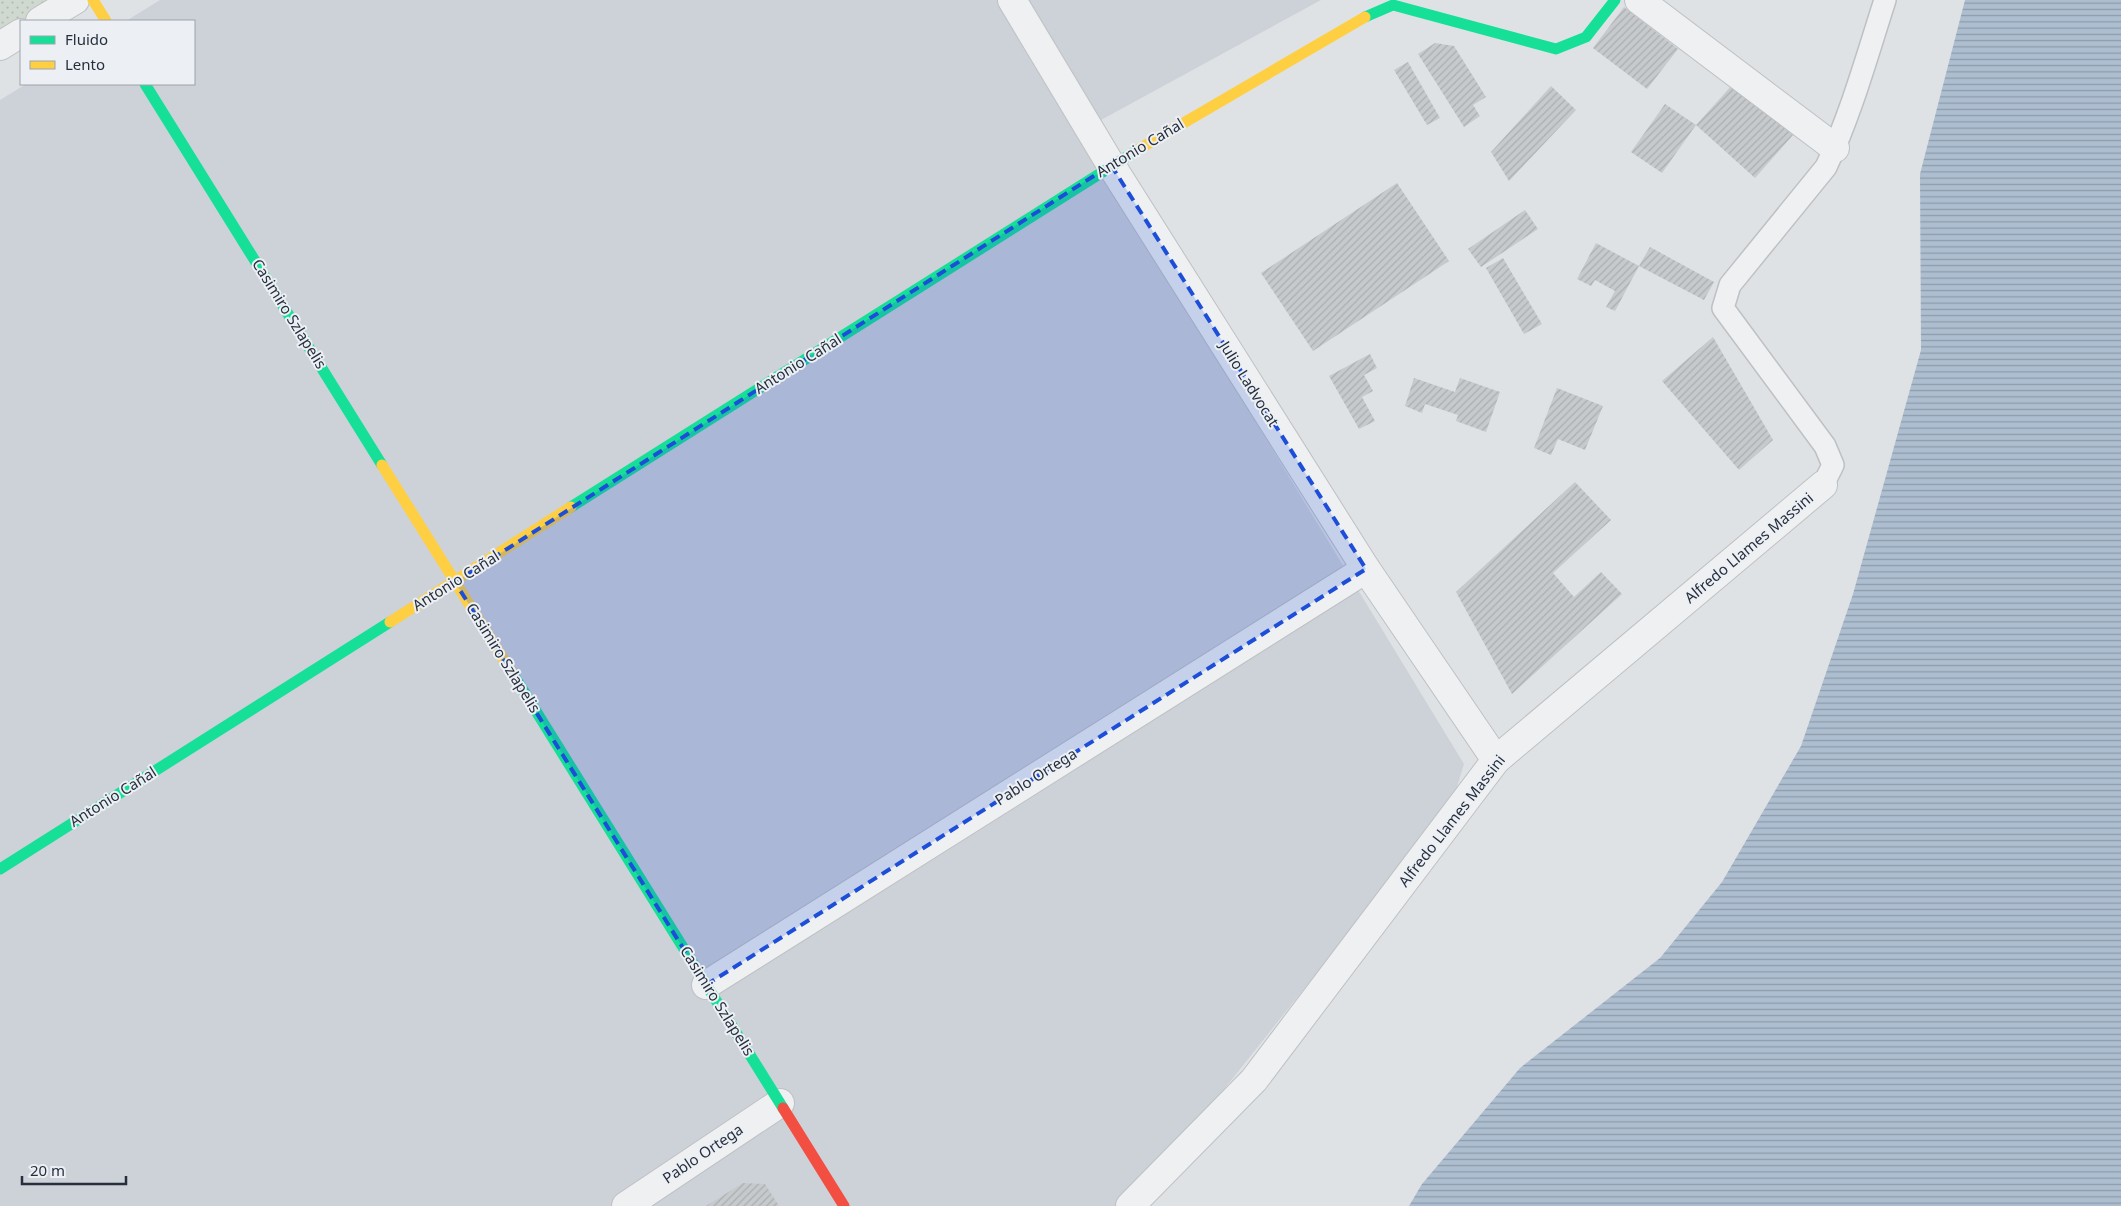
<svg xmlns="http://www.w3.org/2000/svg" width="2121" height="1206" font-family="'Noto Sans',sans-serif">
	<defs>
		<pattern id="green-dots" width="8" height="8" patternUnits="userSpaceOnUse" patternTransform="scale(1.25)"><rect width="8" height="8" fill="#d0d9d0"/><path d="M2 2h.1M6 6h.1" fill="none" stroke="#b3bbb4" stroke-width="1.8" stroke-linecap="round"/></pattern>
		<pattern id="water-rules" width="6" height="5" patternUnits="userSpaceOnUse" patternTransform="scale(1.25)"><rect width="6" height="5" fill="#adbed0"/><path d="M0 2.5h6" fill="none" stroke="#8d9baa"/></pattern>
		<pattern id="building-hatch" width="6" height="6" patternUnits="userSpaceOnUse" patternTransform="scale(1.25)"><rect width="6" height="6" fill="#c7cacd"/><path d="M-1 1l2-2M0 6l6-6M5 7l2-2" fill="none" stroke="#abaeb1"/></pattern>
	</defs>
	<rect width="100%" height="100%" fill="#dfe2e5"/>
	<!-- built -->
	<polygon fill="#cdd1d8" points="160,0 1321,0 1079,132 1464,764 1452,803 1131,1206 0,1206 0,100 26,84 194,84 194,21 126,21"/>
	<!-- green -->
	<polygon fill="url(#green-dots)" points="0,0 75,0 0,46"/>
	<!-- water -->
	<polygon fill="url(#water-rules)" points="1965,0 2121,0 2121,1206 1409,1206 1422,1184 1520,1068 1660,958 1722,882 1801,746 1853,594 1921,350 1920,174"/>
	<!-- building -->
	<g fill="url(#building-hatch)">
		<polygon points="1624,7 1678,49 1647,89 1593,48"/>
		<polygon points="1435,43 1454,46 1486,97 1473,105 1480,116 1464,127 1418,54"/>
		<polygon points="1408,62 1440,118 1427,125 1394,70"/>
		<polygon points="1734,83 1793,135 1755,178 1696,125"/>
		<polygon points="1551,86 1576,110 1509,181 1491,152"/>
		<polygon points="1665,104 1696,125 1662,173 1631,152"/>
		<polygon points="1397,183 1449,261 1313,351 1261,273"/>
		<polygon points="1525,210 1538,229 1481,267 1468,249"/>
		<polygon points="1596,243 1639,266 1615,311 1606,307 1615,291 1595,280 1591,286 1577,279"/>
		<polygon points="1650,247 1714,282 1704,300 1639,266"/>
		<polygon points="1503,258 1542,324 1524,334 1486,268"/>
		<polygon points="1713,337 1773,440 1739,470 1662,381"/>
		<polygon points="1370,354 1377,368 1364,375 1373,391 1362,397 1375,421 1359,429 1329,376"/>
		<polygon points="1414,378 1455,392 1460,378 1500,392 1486,432 1456,421 1458,415 1425,404 1422,413 1405,406"/>
		<polygon points="1557,388 1603,406 1585,450 1558,439 1551,455 1534,448"/>
		<polygon points="1575,482 1611,520 1553,573 1574,597 1601,572 1622,594 1512,694 1456,592"/>
		<polygon points="743,1183 765,1184 779,1206 706,1206"/>
	</g>
	<g fill="none" stroke-linecap="round" stroke-linejoin="round">
		<defs>
			<path id="lane" d="M1823 485 1833 465 1825 446 1723 308 1730 285 1826 167C1851 114 1867 56 1885 0"/>
			<g id="street">
				<polyline points="1012,0 1111,165 1366,569 1496,760"/>
				<polyline points="1639,0 1835,148"/>
				<polyline points="40,21 75,0"/>
				<polyline points="0,46 21,33"/>
				<polyline points="706,985 1366,569"/>
				<polyline points="626,1206 780,1103"/>
				<polyline points="1130,1206 1254,1080 1496,760 1823,485"/>
			</g>
		</defs>
		<!-- lane casing -->
		<use href="#lane" stroke="#bec0c3" stroke-width="24"/>
		<!-- street casing -->
		<use href="#street" stroke="#bec0c3" stroke-width="30"/>
		<!-- lane -->
		<use href="#lane" stroke="#eff0f1" stroke-width="21"/>
		<!-- street -->
		<use href="#street" stroke="#eff0f1" stroke-width="28"/>
		<!-- fast -->
		<g stroke="#16e098" stroke-width="11">
			<polyline points="1365,17 1393,5 1556,49 1586,37 1615,0"/>
			<polyline points="145,84 382,465"/>
			<polyline points="571,507 1139,149"/>
			<polyline points="511,671 783,1108"/>
			<polyline points="0,869 390,622"/>
		</g>
		<!-- slow -->
		<g stroke="#ffcf43" stroke-width="11">
			<polyline points="93,0 106,21"/>
			<polyline points="1139,149 1365,17"/>
			<polyline points="382,465 511,671"/>
			<polyline points="390,622 571,507"/>
		</g>
		<!-- jam -->
		<polyline stroke="#f24e42" stroke-width="11" points="783,1108 844,1206"/>
	</g>
	<!-- marked area -->
	<path fill="#1d4ed8" fill-opacity="0.2" stroke="#1d4ed8" stroke-width="4" stroke-dasharray="10 6" stroke-linejoin="round" d="M1111 165 1366 569 706 985 455 582Z"/>
	<g text-anchor="middle" stroke-width="4" stroke-linejoin="round" paint-order="stroke">
		<!-- street labels -->
		<g font-size="15" fill="#272f3d" stroke="#ecf0f5">
			<text transform="translate(1140 148) rotate(-31)" y="5">Antonio Cañal</text>
			<text transform="translate(289 314) rotate(58)" y="5">Casimiro Szlapelis</text>
			<text transform="translate(798 364) rotate(-32)" y="5">Antonio Cañal</text>
			<text transform="translate(1249 384) rotate(58)" y="5">Julio Ladvocat</text>
			<text transform="translate(1749 548) rotate(-40)" y="5">Alfredo Llames Massini</text>
			<text transform="translate(456 581) rotate(-32)" y="5">Antonio Cañal</text>
			<text transform="translate(503 658) rotate(58)" y="5">Casimiro Szlapelis</text>
			<text transform="translate(1036 777) rotate(-32)" y="5">Pablo Ortega</text>
			<text transform="translate(113 797) rotate(-32)" y="5">Antonio Cañal</text>
			<text transform="translate(1452 821) rotate(-52)" y="5">Alfredo Llames Massini</text>
			<text transform="translate(717 1001) rotate(58)" y="5">Casimiro Szlapelis</text>
			<text transform="translate(703 1154) rotate(-34)" y="5">Pablo Ortega</text>
		</g>
	</g>
	<!-- legend -->
	<rect x="20" y="20" width="175" height="65" fill="#ecf0f5" stroke="#9da3ab"/>
	<rect x="30" y="36" width="25" height="8" fill="#16e098" stroke="#9da3ab"/>
	<text x="65" y="45" font-size="15" fill="#272f3d">Fluido</text>
	<rect x="30" y="61" width="25" height="8" fill="#ffcf43" stroke="#9da3ab"/>
	<text x="65" y="70" font-size="15" fill="#272f3d">Lento</text>
	<!-- scale -->
	<path d="M22 1176v8h104v-8" fill="none" stroke="#272f3d" stroke-width="2.5"/>
	<text x="30" y="1176" font-size="15" fill="#272f3d" stroke="#ecf0f5" stroke-width="4" paint-order="stroke">20 m</text>
</svg>
